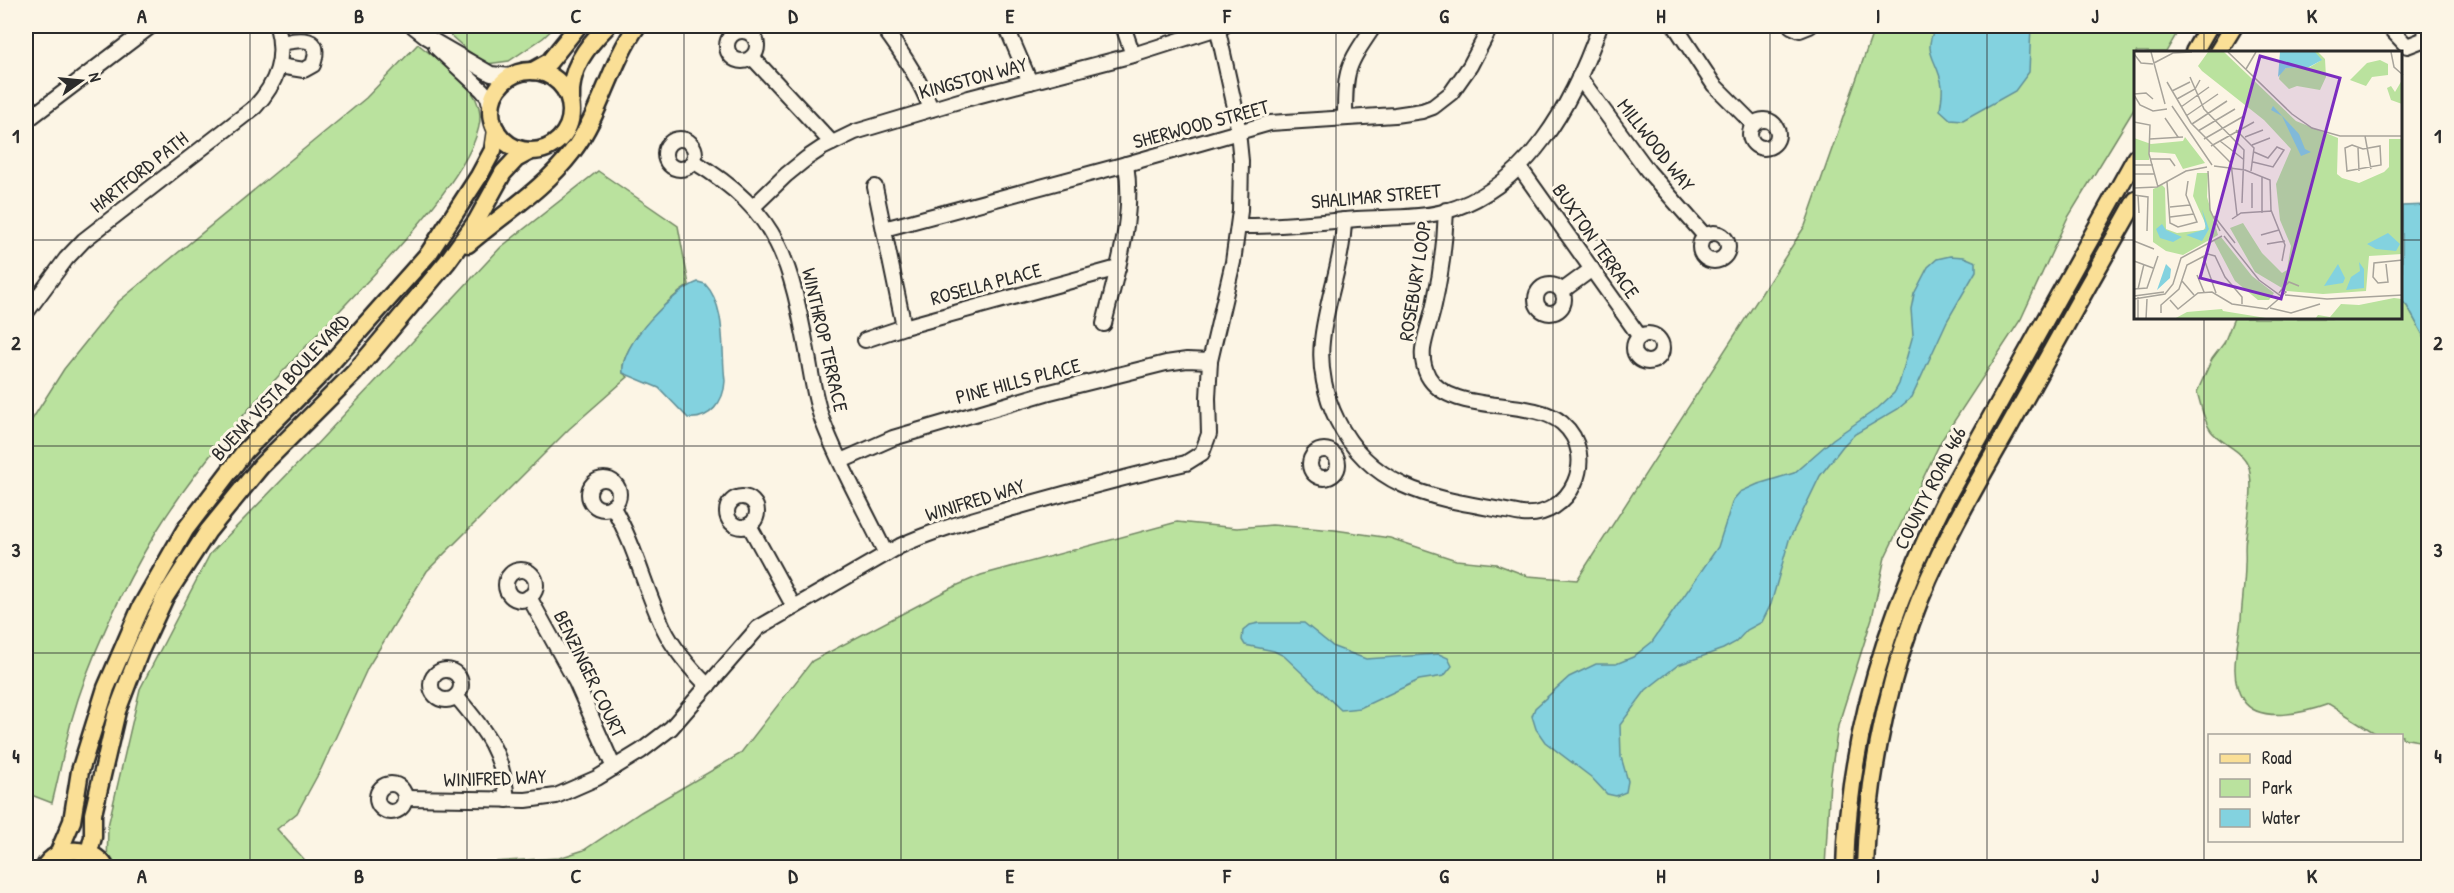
<svg xmlns="http://www.w3.org/2000/svg" width="2454" height="893" font-family="'Patrick Hand',sans-serif">
	<rect width="100%" height="100%" fill="#fcf5e5"/>
	<filter id="ink" filterUnits="userSpaceOnUse"><feTurbulence type="fractalNoise" baseFrequency=".0167" numOctaves="2"/><feDisplacementMap in="SourceGraphic" scale="12" xChannelSelector="R" yChannelSelector="G"/><feConvolveMatrix kernelMatrix="1 2 1 2 8 2 1 2 1" color-interpolation-filters="sRGB"/></filter>
	<g filter="url(#ink)">
		<!-- green -->
		<g fill="#bae29e" stroke="#728664" stroke-width="1.5">
			<polygon points="440,26 556,26 543,38 509,61 487,64 467,50"/>
			<polygon points="1875,26 2181,26 2166,52 2136,52 2136,106 2067,219 2021,319 1941,441 1885,557 1872,618 1838,726 1830,781 1825,867 387,868 559,858 584,850 641,812 740,754 812,661 951,588 981,575 1177,522 1237,528 1272,525 1335,530 1390,538 1456,560 1496,564 1528,576 1577,580 1805,226"/>
			<path d="M418 44C439 62 479 84 480 115 482 157 405 241 377 271 300 354 216 435 156 532 122 589 89 658 71 722 64 749 59 776 52 803L26 793V429L64 369 118 302 366 98Z"/>
			<path d="M598 171 678 226 689 285C668 299 619 346 623 373L628 377 569 429 427 571 368 667 321 769 297 813 277 829 311 867 107 868 108 826 140 689 210 554 313 448 501 247Z"/>
			<path d="M2402 301 2407 306 2428 344V737L2419 741 2402 738V736L2378 735 2329 704C2307 712 2259 725 2243 700 2228 676 2238 646 2241 619 2242 601 2245 583 2245 564 2246 555 2244 546 2246 537 2248 515 2253 495 2250 473 2248 451 2223 446 2211 431 2203 420 2201 404 2197 392L2212 359 2224 343 2234 318H2402Z"/>
		</g>
		<!-- water -->
		<g fill="#83d2df" stroke="#608f97" stroke-width="1.5">
			<path d="M1936 26H2031L2029 72 2015 91 1963 120 1950 119 1940 110C1941 103 1943 93 1942 86 1938 59 1921 54 1936 26Z"/>
			<polygon points="2428,205 2428,344 2407,306 2402,301 2402,206"/>
			<polygon points="1950,256 1964,257 1976,262 1976,271 1947,321 1912,397 1898,409 1855,434 1843,446 1820,476 1789,540 1771,604 1762,622 1747,630 1736,642 1723,649 1678,665 1646,690 1620,725 1621,757 1628,781 1626,792 1616,796 1607,794 1591,777 1545,742 1536,729 1532,716 1535,708 1569,677 1596,664 1616,664 1633,657 1652,642 1718,547 1733,500 1740,492 1758,484 1794,473 1833,439 1878,408 1894,393 1899,384 1913,335 1911,309 1914,294 1928,267 1937,259"/>
			<path d="M698 282 705 284C727 307 721 351 725 381 724 402 710 420 688 418L659 388 623 373C619 345 673 291 698 282Z"/>
			<polygon points="1259,623 1304,623 1334,647 1366,659 1439,654 1448,658 1452,666 1444,676 1419,680 1360,708 1341,710 1284,656 1274,651 1245,645 1242,640 1243,631 1250,625"/>
		</g>
		<g fill="none" stroke-linecap="round" stroke-linejoin="round">
			<defs>
				<g id="minor">
					<polyline points="413,26 427,37 491,74 511,76"/>
					<path d="M882 26C901 51 920 79 931 109"/>
					<polyline points="1006,26 1030,82"/>
					<polyline points="1123,26 1133,55"/>
					<polyline points="1675,26 1714,85 1753,124"/>
					<polyline points="1791,26 1800,30 1810,26"/>
					<polyline points="2388,26 2407,46 2425,39 2426,26"/>
					<circle cx="742" cy="46" r="15"/>
					<polyline points="436,47 482,90 488,97 491,109"/>
					<polyline points="752,57 832,143"/>
					<path d="M279 66 304 70 313 65C323 35 301 39 281 43"/>
					<polyline points="1579,77 1648,171 1705,236"/>
					<path d="M1345 117C1345 68 1347 66 1374 26"/>
					<circle cx="1764" cy="134" r="14"/>
					<polyline points="26,121 151,26"/>
					<circle cx="680" cy="154" r="15"/>
					<path d="M693 161C781 214 790 261 808 356 812 378 815 401 823 422 840 467 865 510 886 554"/>
					<polyline points="1520,168 1640,337"/>
					<polyline points="875,187 904,327"/>
					<polyline points="753,207 786,175 807,158 822,148 855,132 969,98 1133,55 1224,26"/>
					<path d="M1344 220C1343 262 1326 300 1322 341 1319 367 1325 396 1337 420 1375 497 1447 499 1522 514 1571 519 1600 456 1562 423 1530 396 1450 416 1428 376 1424 368 1422 358 1423 349 1425 335 1431 320 1434 305 1441 274 1445 242 1446 210"/>
					<path d="M1239 226C1278 227 1318 222 1357 219 1385 217 1415 219 1443 212 1528 189 1573 103 1600 26"/>
					<polyline points="884,229 1130,163 1270,123 1395,115 1422,111 1433,107 1451,93 1470,66 1491,26"/>
					<circle cx="1714" cy="247" r="14"/>
					<circle cx="1550" cy="299" r="14"/>
					<polyline points="1562,291 1592,269"/>
					<path d="M26 313 66 259 84 240 255 107C277 83 286 58 277 26"/>
					<path d="M1104 324C1116 273 1135 218 1126 164"/>
					<circle cx="1648" cy="348" r="14"/>
					<polyline points="865,340 904,327 1118,268"/>
					<circle cx="1324" cy="464" r="14"/>
					<polyline points="841,461 893,438 1046,393 1166,363 1187,360 1210,361"/>
					<circle cx="604" cy="494" r="15"/>
					<circle cx="742" cy="512" r="15"/>
					<path d="M612 506C635 544 644 587 663 627 674 650 690 668 708 686"/>
					<polyline points="749,525 794,607"/>
					<circle cx="521" cy="585" r="15"/>
					<polyline points="529,597 576,682 614,768"/>
					<circle cx="446" cy="685" r="15"/>
					<path d="M456 696C486 731 503 753 507 800"/>
					<circle cx="391" cy="798" r="14"/>
					<path d="M405 798 526 800 556 796 597 778 641 751 671 728 758 628 900 546C936 529 975 519 1013 508 1070 492 1128 476 1186 463L1202 453 1209 434 1208 398 1210 361 1233 262 1240 211 1241 161 1236 112 1217 26"/>
				</g>
				<g id="major">
					<polyline points="2194,52 2209,26"/>
					<polyline points="2218,52 2234,26"/>
					<polyline points="533,71 549,62 578,26"/>
					<circle cx="531" cy="111" r="40"/>
					<path d="M571 100C569 69 586 47 607 26"/>
					<path d="M468 244C503 214 544 189 572 152 601 114 610 64 637 26"/>
					<polyline points="89,852 93,837 93,814 117,711 140,651 165,597 208,531 261,466 354,373 447,262 476,222 503,173 516,159 531,151"/>
					<polyline points="58,854 72,821 80,771 106,688 141,607 185,530 245,451 324,371 429,253 479,176 493,150 496,130"/>
					<path d="M44 868C57 844 93 846 106 868"/>
					<path d="M1845 868C1848 737 1888 613 1946 498L2136 157"/>
					<path d="M1865 868C1867 789 1884 698 1911 623 1935 555 1972 492 2008 429 2050 353 2093 276 2136 200"/>
				</g>
			</defs>
			<!-- minor casing -->
			<use href="#minor" stroke="#2b2b2b" stroke-width="18"/>
			<!-- major casing -->
			<use href="#major" stroke="#2b2b2b" stroke-width="21"/>
			<!-- minor -->
			<use href="#minor" stroke="#fcf5e5" stroke-width="14"/>
			<!-- major -->
			<use href="#major" stroke="#fadf96" stroke-width="16"/>
		</g>
	</g>
	<!-- grid -->
	<path fill="none" stroke="#2b2b2b" stroke-width="1.5" stroke-opacity="0.55" d="M250 26V868M467 26V868M684 26V868M901 26V868M1118 26V868M1336 26V868M1553 26V868M1770 26V868M1987 26V868M2204 26V52M26 240H2136M2402 240H2428M2204 318V868M26 446H2428M26 653H2428"/>
	<g text-anchor="middle" stroke-width="6" stroke-linejoin="round" paint-order="stroke">
		<!-- street labels -->
		<g font-size="20" fill="#2b2b2b" stroke="#fcf5e5">
			<text transform="translate(973 78) rotate(-15)" y="7">KINGSTON WAY</text>
			<text transform="translate(1201 124) rotate(-15)" y="7">SHERWOOD STREET</text>
			<text transform="translate(1656 145) rotate(52)" y="7">MILLWOOD WAY</text>
			<text transform="translate(139 172) rotate(-38)" y="7">HARTFORD PATH</text>
			<text transform="translate(1376 196) rotate(-5)" y="7">SHALIMAR STREET</text>
			<text transform="translate(1596 241) rotate(55)" y="7">BUXTON TERRACE</text>
			<text transform="translate(1415 281) rotate(-81)" y="7">ROSEBURY LOOP</text>
			<text transform="translate(986 284) rotate(-15)" y="7">ROSELLA PLACE</text>
			<text transform="translate(825 340) rotate(77)" y="7">WINTHROP TERRACE</text>
			<text transform="translate(1018 381) rotate(-15)" y="7">PINE HILLS PLACE</text>
			<text transform="translate(280 387) rotate(-47)" y="7">BUENA VISTA BOULEVARD</text>
			<text transform="translate(1930 488) rotate(-63)" y="7">COUNTY ROAD 466</text>
			<text transform="translate(975 500) rotate(-17)" y="7">WINIFRED WAY</text>
			<text transform="translate(590 674) rotate(64)" y="7">BENZINGER COURT</text>
			<text transform="translate(495 778) rotate(-2)" y="7">WINIFRED WAY</text>
		</g>
	</g>
	<!-- overview -->
	<g transform="translate(2134 51)">
		<rect width="268" height="268" fill="#fcf5e5"/>
		<path d="M74 1H90L162 70 204 87 203 123 208 127 225 132 250 121 255 116V88H268V203L235 205 232 240 189 243 153 240 121 221 96 177 109 172 128 202 148 222 153 219 157 195 146 169 142 133 157 98 130 69 68 20 64 15ZM179 1H184L191 8 192 26 186 39 163 35 155 38 145 28 146 22 152 17 176 16 186 10ZM246 9 254 13V24L238 26 232 35 216 29 233 12ZM268 29V53L257 49 253 37 257 35 261 41ZM51 86 71 112 49 118 41 103 31 102 15 101V109H0V87L17 93 49 90ZM63 122H74L73 146 84 184 49 204 32 200 19 191V138L28 134 31 137 32 178 43 182 70 179 72 174 59 145ZM87 186 118 225 140 242 135 249H124L101 230 80 190ZM260 247 268 248V268H181L184 264 196 266 207 253 225 254ZM88 258 89 260 138 268H40L53 261Z" fill="#bae29e"/>
		<path d="M146 1H181L188 9 175 16 152 17 144 26ZM139 55 165 83 171 98 177 101 167 105 148 65 137 59ZM68 158 75 178 68 190 52 184 72 178ZM28 173 32 179 48 186 39 191 26 187 22 178ZM254 182 266 193 262 200 242 198 233 193ZM225 211 230 218V237L212 239 217 226 226 220ZM32 213 37 218 36 227 23 239ZM204 213 211 227 209 232 190 235Z" fill="#83d2df"/>
		<path fill="none" stroke="#a8a49b" stroke-width="1.5" d="M17 1 31 53M94 1 158 63 178 77 206 85H269M257 1 260 16 269 24M0 3 7 12 19 13M20 12 39 2 58 1M112 18 122 1M56 26 70 58 110 99 108 152M33 31 57 72 97 112 103 164M38 40 56 31M0 43 12 42 19 48M0 44 6 54 19 60 33 58M43 48 61 38 66 29M38 55 78 114M47 56 75 36M52 65 84 43M31 67 44 86M0 71 16 74 15 103 24 136M58 73 93 50M102 79 120 97 117 120M64 80 101 58M231 85 237 118M111 86 129 79M16 88 49 86M70 88 110 65M86 90 109 108M118 94 136 87M218 94 229 98 246 95 247 114 213 120 211 97ZM77 95 120 71M224 97 225 120M17 108H36L41 115M119 111 139 116 150 99 143 96 134 107 120 101M0 114H19M80 115 111 119 136 129 137 159 151 194 148 210M74 120 76 159 86 180M0 123H20M128 126V162M33 131 36 172 44 176 63 171 52 144 54 130M118 132V157M0 137 23 136 52 120 73 116M0 144 14 146 13 180M4 144 5 162M36 156 56 154M80 165 101 192M36 166 60 163M98 168 107 162 138 160M127 184 145 179M90 185 125 229 147 245 152 241 148 238 145 242M0 190 20 198M133 193 151 190M69 205 82 242M0 210 19 217M252 213 254 231 244 232 239 226 240 212 269 209M63 224 70 241M48 230 60 244M0 238 13 237 24 205M4 238 10 213M148 238 155 231 165 235M151 244 193 248 269 244M0 245 30 241M0 248 31 243 39 233 47 207 88 185M36 249 44 258 64 242 78 241 98 253 133 258 148 245M136 257 157 262 186 253M27 262V254L45 238 53 214 74 203 81 205 91 226 108 246V253M4 268V246M12 268 13 248"/>
		<path fill="#7b2cbf" fill-opacity="0.15" stroke="#7b2cbf" stroke-width="3" d="M126 5 206 27 147 248 66 227Z"/>
		<rect width="268" height="268" fill="none" stroke="#2b2b2b" stroke-width="3"/>
	</g>
	<!-- margin -->
	<rect width="2454" height="893" fill="none" stroke="#fcf5e5" stroke-width="66"/>
	<!-- legend -->
	<rect x="2208" y="734" width="195" height="108" fill="#fcf5e5" stroke="#a8a49b" stroke-width="1.5"/>
	<rect x="2220" y="754" width="30" height="9" fill="#fadf96" stroke="#a8a49b" stroke-width="1.5"/>
	<text x="2262" y="764" font-size="18" fill="#2b2b2b">Road</text>
	<rect x="2220" y="779" width="30" height="18" fill="#bae29e" stroke="#a8a49b" stroke-width="1.5"/>
	<text x="2262" y="794" font-size="18" fill="#2b2b2b">Park</text>
	<rect x="2220" y="809" width="30" height="18" fill="#83d2df" stroke="#a8a49b" stroke-width="1.5"/>
	<text x="2262" y="824" font-size="18" fill="#2b2b2b">Water</text>
	<!-- north arrow -->
	<g transform="translate(81 81) rotate(75)" stroke="#fcf5e5" stroke-width="4.5" paint-order="stroke">
	<path d="M0-4.5L10 22L0 15L-10 22Z" fill="#2b2b2b"/>
	<text y="-9" font-size="16" font-weight="bold" text-anchor="middle" fill="#2b2b2b">N</text>
	</g>
	<rect x="33" y="33" width="2388" height="827" fill="none" stroke="#2b2b2b" stroke-width="2"/>
	<g font-size="20" text-anchor="middle" font-weight="bold" fill="#2b2b2b">
		<text x="142" y="23">A</text>
		<text x="359" y="23">B</text>
		<text x="576" y="23">C</text>
		<text x="793" y="23">D</text>
		<text x="1010" y="23">E</text>
		<text x="1227" y="23">F</text>
		<text x="1444" y="23">G</text>
		<text x="1661" y="23">H</text>
		<text x="1878" y="23">I</text>
		<text x="2095" y="23">J</text>
		<text x="2312" y="23">K</text>
		<text x="16" y="143">1</text>
		<text x="2438" y="143">1</text>
		<text x="16" y="350">2</text>
		<text x="2438" y="350">2</text>
		<text x="16" y="557">3</text>
		<text x="2438" y="557">3</text>
		<text x="16" y="763">4</text>
		<text x="2438" y="763">4</text>
		<text x="142" y="883">A</text>
		<text x="359" y="883">B</text>
		<text x="576" y="883">C</text>
		<text x="793" y="883">D</text>
		<text x="1010" y="883">E</text>
		<text x="1227" y="883">F</text>
		<text x="1444" y="883">G</text>
		<text x="1661" y="883">H</text>
		<text x="1878" y="883">I</text>
		<text x="2095" y="883">J</text>
		<text x="2312" y="883">K</text>
	</g>
</svg>
